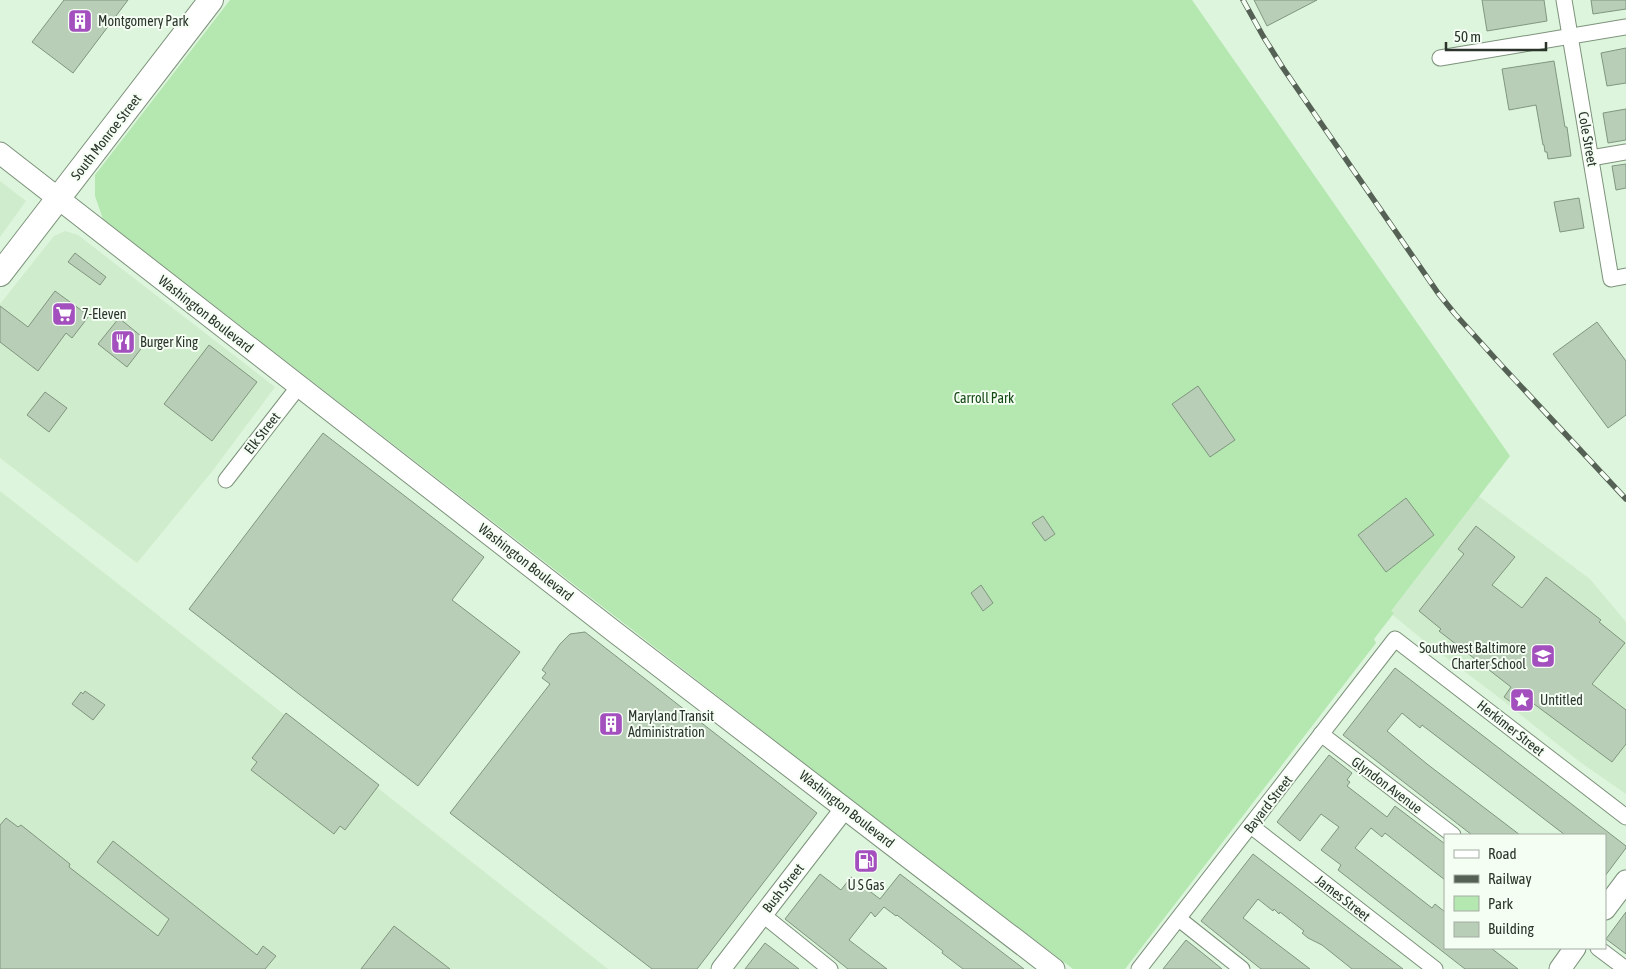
<svg xmlns="http://www.w3.org/2000/svg" width="1626" height="969" font-family="'Asap Condensed',sans-serif">
	<rect width="100%" height="100%" fill="#ddf5dc"/>
	<!-- built -->
	<g fill="#cfeccc">
		<polygon points="0,181 26,201 0,237"/>
		<polygon points="65,231 78,235 275,387 214,469 137,563 0,458 0,304 54,236"/>
		<polygon points="0,491 608,969 0,969"/>
		<polygon points="1477,495 1590,579 1626,622 1626,794 1580,762 1497,696 1423,640 1389,612"/>
	</g>
	<!-- green -->
	<polygon fill="#b4e8b0" points="230,0 1192,0 1510,456 1391,611 1394,613 1374,639 1376,643 1125,969 1073,969 822,777 103,219 95,196 95,175"/>
	<!-- building -->
	<g fill="#b8ceb6" stroke="#80967f">
		<polygon points="64,0 128,0 73,73 32,42"/>
		<polygon points="1254,0 1317,0 1267,26"/>
		<polygon points="1482,0 1544,0 1547,21 1487,31"/>
		<polygon points="1591,0 1626,0 1626,9 1593,14"/>
		<polygon points="1626,48 1626,83 1607,86 1601,53"/>
		<polygon points="1554,61 1565,127 1567,127 1571,156 1548,159 1547,152 1545,152 1544,145 1543,145 1536,105 1509,110 1502,69"/>
		<polygon points="1626,109 1626,140 1608,143 1603,113"/>
		<polygon points="1626,164 1626,188 1616,190 1612,166"/>
		<polygon points="1579,198 1584,228 1560,232 1554,202"/>
		<polygon points="75,253 106,277 100,285 68,262"/>
		<polygon points="55,291 89,316 72,338 66,333 38,371 0,342 0,306 28,327"/>
		<polygon points="119,318 147,341 127,367 98,344"/>
		<polygon points="1597,322 1626,361 1626,415 1608,428 1553,354"/>
		<polygon points="209,345 257,382 212,441 164,404"/>
		<polygon points="1198,386 1235,440 1210,457 1172,404"/>
		<polygon points="45,392 67,408 49,432 27,415"/>
		<polygon points="323,433 484,557 452,600 520,652 418,786 189,609"/>
		<polygon points="1406,498 1434,535 1386,572 1358,535"/>
		<polygon points="1043,516 1055,534 1045,541 1032,523"/>
		<polygon points="1476,526 1515,557 1492,585 1522,608 1546,577 1601,620 1599,622 1625,643 1592,684 1626,710 1626,744 1612,762 1530,701 1523,711 1504,697 1511,687 1439,631 1441,629 1419,611 1464,554 1458,549"/>
		<polygon points="981,585 993,603 983,611 971,593"/>
		<polygon points="585,632 817,813 697,969 652,969 450,813 550,684 542,678 546,673 542,670 560,644 570,634"/>
		<polygon points="1395,668 1626,846 1626,848 1605,876 1605,835 1565,835 1422,725 1420,728 1402,713 1387,731 1427,764 1520,835 1472,835 1343,735"/>
		<polygon points="85,691 105,705 93,720 72,704 81,692 83,694"/>
		<polygon points="286,713 379,785 345,830 340,826 334,834 251,770 257,762 252,758"/>
		<polygon points="1329,755 1352,773 1347,780 1350,782 1347,786 1387,817 1395,806 1445,844 1445,880 1385,833 1382,837 1371,828 1355,848 1432,908 1435,904 1445,912 1445,948 1491,948 1518,969 1465,969 1338,870 1341,865 1321,850 1339,827 1321,814 1300,841 1277,822"/>
		<polygon points="6,818 18,827 21,825 70,864 69,867 158,936 169,919 97,862 113,841 257,955 263,946 276,956 265,969 0,969 0,825"/>
		<polygon points="1253,854 1358,935 1403,969 1352,969 1322,945 1308,938 1302,933 1304,931 1280,912 1279,914 1274,909 1273,911 1258,899 1243,918 1310,969 1261,969 1201,921"/>
		<polygon points="820,874 841,890 851,877 880,899 900,874 1024,969 963,969 942,953 943,951 897,915 896,916 884,907 875,917 871,912 849,940 887,969 848,969 785,919"/>
		<polygon points="1626,912 1626,954 1606,939"/>
		<polygon points="394,926 450,969 361,969"/>
		<polygon points="1186,940 1211,960 1222,969 1163,969"/>
		<polygon points="765,943 799,969 745,969"/>
	</g>
	<g fill="none" stroke-linecap="round" stroke-linejoin="round">
		<defs>
			<g id="minor">
				<polyline points="1564,0 1611,279 1626,276"/>
				<polyline points="1440,58 1626,27"/>
				<polyline points="1591,158 1626,152"/>
				<polyline points="226,480 299,386"/>
				<polyline points="1321,734 1453,835"/>
				<polyline points="1251,826 1435,969"/>
				<polyline points="763,915 830,969"/>
				<polyline points="1179,919 1242,969"/>
				<polyline points="1598,948 1626,969"/>
				<polyline points="1139,969 1395,639 1626,817"/>
			</g>
			<polyline id="tertiary" points="721,969 845,808"/>
			<g id="secondary">
				<polyline points="0,153 616,633 1054,969"/>
				<polyline points="1605,909 1626,881"/>
				<polyline points="1560,969 1575,948"/>
			</g>
			<polyline id="primary" points="0,274 211,0"/>
		</defs>
		<!-- minor casing -->
		<use href="#minor" stroke="#7d927b" stroke-width="17"/>
		<!-- tertiary casing -->
		<use href="#tertiary" stroke="#7d927b" stroke-width="21"/>
		<!-- secondary casing -->
		<use href="#secondary" stroke="#7d927b" stroke-width="23"/>
		<!-- primary casing -->
		<use href="#primary" stroke="#7d927b" stroke-width="26"/>
		<!-- minor -->
		<use href="#minor" stroke="#fff" stroke-width="15"/>
		<!-- tertiary -->
		<use href="#tertiary" stroke="#fff" stroke-width="19"/>
		<!-- secondary -->
		<use href="#secondary" stroke="#fff" stroke-width="21"/>
		<!-- primary -->
		<use href="#primary" stroke="#fff" stroke-width="24"/>
		<defs>
			<polyline id="rail" points="1243,0 1263,36 1283,68 1438,293 1455,314 1502,366 1626,499"/>
		</defs>
		<!-- rail casing -->
		<use href="#rail" stroke="#556154" stroke-width="5.5"/>
		<!-- rail -->
		<use href="#rail" stroke="#f4fef3" stroke-width="4" stroke-dasharray="11" stroke-linecap="butt"/>
	</g>
	<!-- icons -->
	<defs>
		<symbol id="building-square" viewBox="-11 -11 22 22"><rect x="-9" y="-9" width="18" height="18" rx="4" fill="#a350be" stroke="#f4fef3"/><path d="M-4-6H4V6H1V3H-1V6H-4ZM-2.5-4.3h1.7v1.8h-1.7ZM.8-4.3h1.7v1.8H.8ZM-2.5-1h1.7V.8h-1.7ZM.8-1h1.7V.8H.8Z" fill="#fff"/></symbol>
		<symbol id="supermarket-square" viewBox="-11 -11 22 22"><rect x="-9" y="-9" width="18" height="18" rx="4" fill="#a350be" stroke="#f4fef3"/><path d="M-6-5.5h2.5l.6 2H6L4.5 2H-2.5L-4.4-4H-6ZM-1.5 3.2a1.3 1.3 0 1 0 .1 0ZM3 3.2a1.3 1.3 0 1 0 .1 0Z" fill="#fff"/></symbol>
		<symbol id="restaurant-square" viewBox="-11 -11 22 22"><rect x="-9" y="-9" width="18" height="18" rx="4" fill="#a350be" stroke="#f4fef3"/><path d="M-5-6h1v4h1v-4h1v4h1v-4h1v5L-1.5 .5V6h-2V.5L-5-1ZM5-6V6H3V1.5H1.5Q1.5-4 5-6Z" fill="#fff"/></symbol>
		<symbol id="school-square" viewBox="-11 -11 22 22"><rect x="-9" y="-9" width="18" height="18" rx="4" fill="#a350be" stroke="#f4fef3"/><path d="M0-5L7-2L0 1L-7-2ZM-4 1L0 2.5L4 1V4Q0 6-4 4Z" fill="#fff"/></symbol>
		<symbol id="sight-square" viewBox="-11 -11 22 22"><rect x="-9" y="-9" width="18" height="18" rx="4" fill="#a350be" stroke="#f4fef3"/><path d="M0-6L1.8-2.2L6-1.7L2.9 1.2L3.7 5.4L0 3.3L-3.7 5.4L-2.9 1.2L-6-1.7L-1.8-2.2Z" fill="#fff"/></symbol>
		<symbol id="fuel-square" viewBox="-11 -11 22 22"><rect x="-9" y="-9" width="18" height="18" rx="4" fill="#a350be" stroke="#f4fef3"/><path d="M-5.5-6h7V0h2V4h1.3V-2.5L3-4.5l.8-.8L6-3V5H2.5V1h-1V6h-7ZM-4.2-4.7v3.2H.2V-4.7Z" fill="#fff"/></symbol>
	</defs>
	<g fill-rule="evenodd">
		<use href="#building-square" x="66" y="7" width="28" height="28"/>
		<use href="#supermarket-square" x="50" y="300" width="28" height="28"/>
		<use href="#restaurant-square" x="109" y="328" width="28" height="28"/>
		<use href="#school-square" x="1529" y="642" width="28" height="28"/>
		<use href="#sight-square" x="1508" y="686" width="28" height="28"/>
		<use href="#building-square" x="597" y="710" width="28" height="28"/>
		<use href="#fuel-square" x="852" y="847" width="28" height="28"/>
	</g>
	<g text-anchor="middle" stroke-width="4" stroke-linejoin="round" paint-order="stroke">
		<!-- poi labels -->
		<g font-size="14" fill="#2b342a" stroke="#f4fef3" text-anchor="start">
			<text x="98" y="26">Montgomery Park</text>
			<text x="82" y="319">7-Eleven</text>
			<text x="140" y="347">Burger King</text>
			<text x="1526" y="653" text-anchor="end">Southwest Baltimore<tspan x="1526" dy="16">Charter School</tspan></text>
			<text x="1540" y="705">Untitled</text>
			<text x="628" y="721">Maryland Transit<tspan x="628" dy="16">Administration</tspan></text>
			<text x="866" y="890" text-anchor="middle">U S Gas</text>
		</g>
		<!-- street labels -->
		<g font-size="14" fill="#2b342a" stroke="#f4fef3">
			<text transform="translate(106 137) rotate(-52)" y="5">South Monroe Street</text>
			<text transform="translate(1588 139) rotate(80)" y="5">Cole Street</text>
			<text transform="translate(206 314) rotate(38)" y="5">Washington Boulevard</text>
			<text transform="translate(262 433) rotate(-52)" y="5">Elk Street</text>
			<text transform="translate(526 562) rotate(38)" y="5">Washington Boulevard</text>
			<text transform="translate(1511 728) rotate(38)" y="5">Herkimer Street</text>
			<text transform="translate(1387 785) rotate(37)" y="5">Glyndon Avenue</text>
			<text transform="translate(1268 804) rotate(-52)" y="5">Bayard Street</text>
			<text transform="translate(847 809) rotate(38)" y="5">Washington Boulevard</text>
			<text transform="translate(783 888) rotate(-52)" y="5">Bush Street</text>
			<text transform="translate(1343 898) rotate(38)" y="5">James Street</text>
		</g>
		<!-- park labels -->
		<g font-size="14" fill="#154914" stroke="#f4fef3">
			<text x="984" y="403">Carroll Park</text>
		</g>
	</g>
	<!-- legend -->
	<rect x="1444" y="834" width="162" height="115" fill="#f4fef3" stroke="#a4ada3"/>
	<rect x="1454" y="850" width="25" height="8" fill="#ffffff" stroke="#a4ada3"/>
	<text x="1488" y="859" font-size="15" fill="#2b342a">Road</text>
	<rect x="1454" y="875" width="25" height="8" fill="#556154" stroke="#a4ada3"/>
	<text x="1488" y="884" font-size="15" fill="#2b342a">Railway</text>
	<rect x="1454" y="896" width="25" height="15" fill="#b4e8b0" stroke="#a4ada3"/>
	<text x="1488" y="909" font-size="15" fill="#2b342a">Park</text>
	<rect x="1454" y="922" width="25" height="15" fill="#b8ceb6" stroke="#a4ada3"/>
	<text x="1488" y="934" font-size="15" fill="#2b342a">Building</text>
	<!-- scale -->
	<path d="M1446 42v8h100v-8" fill="none" stroke="#2b342a" stroke-width="2.5"/>
	<text x="1454" y="42" font-size="15" fill="#2b342a" stroke="#f4fef3" stroke-width="4" paint-order="stroke">50 m</text>
</svg>
